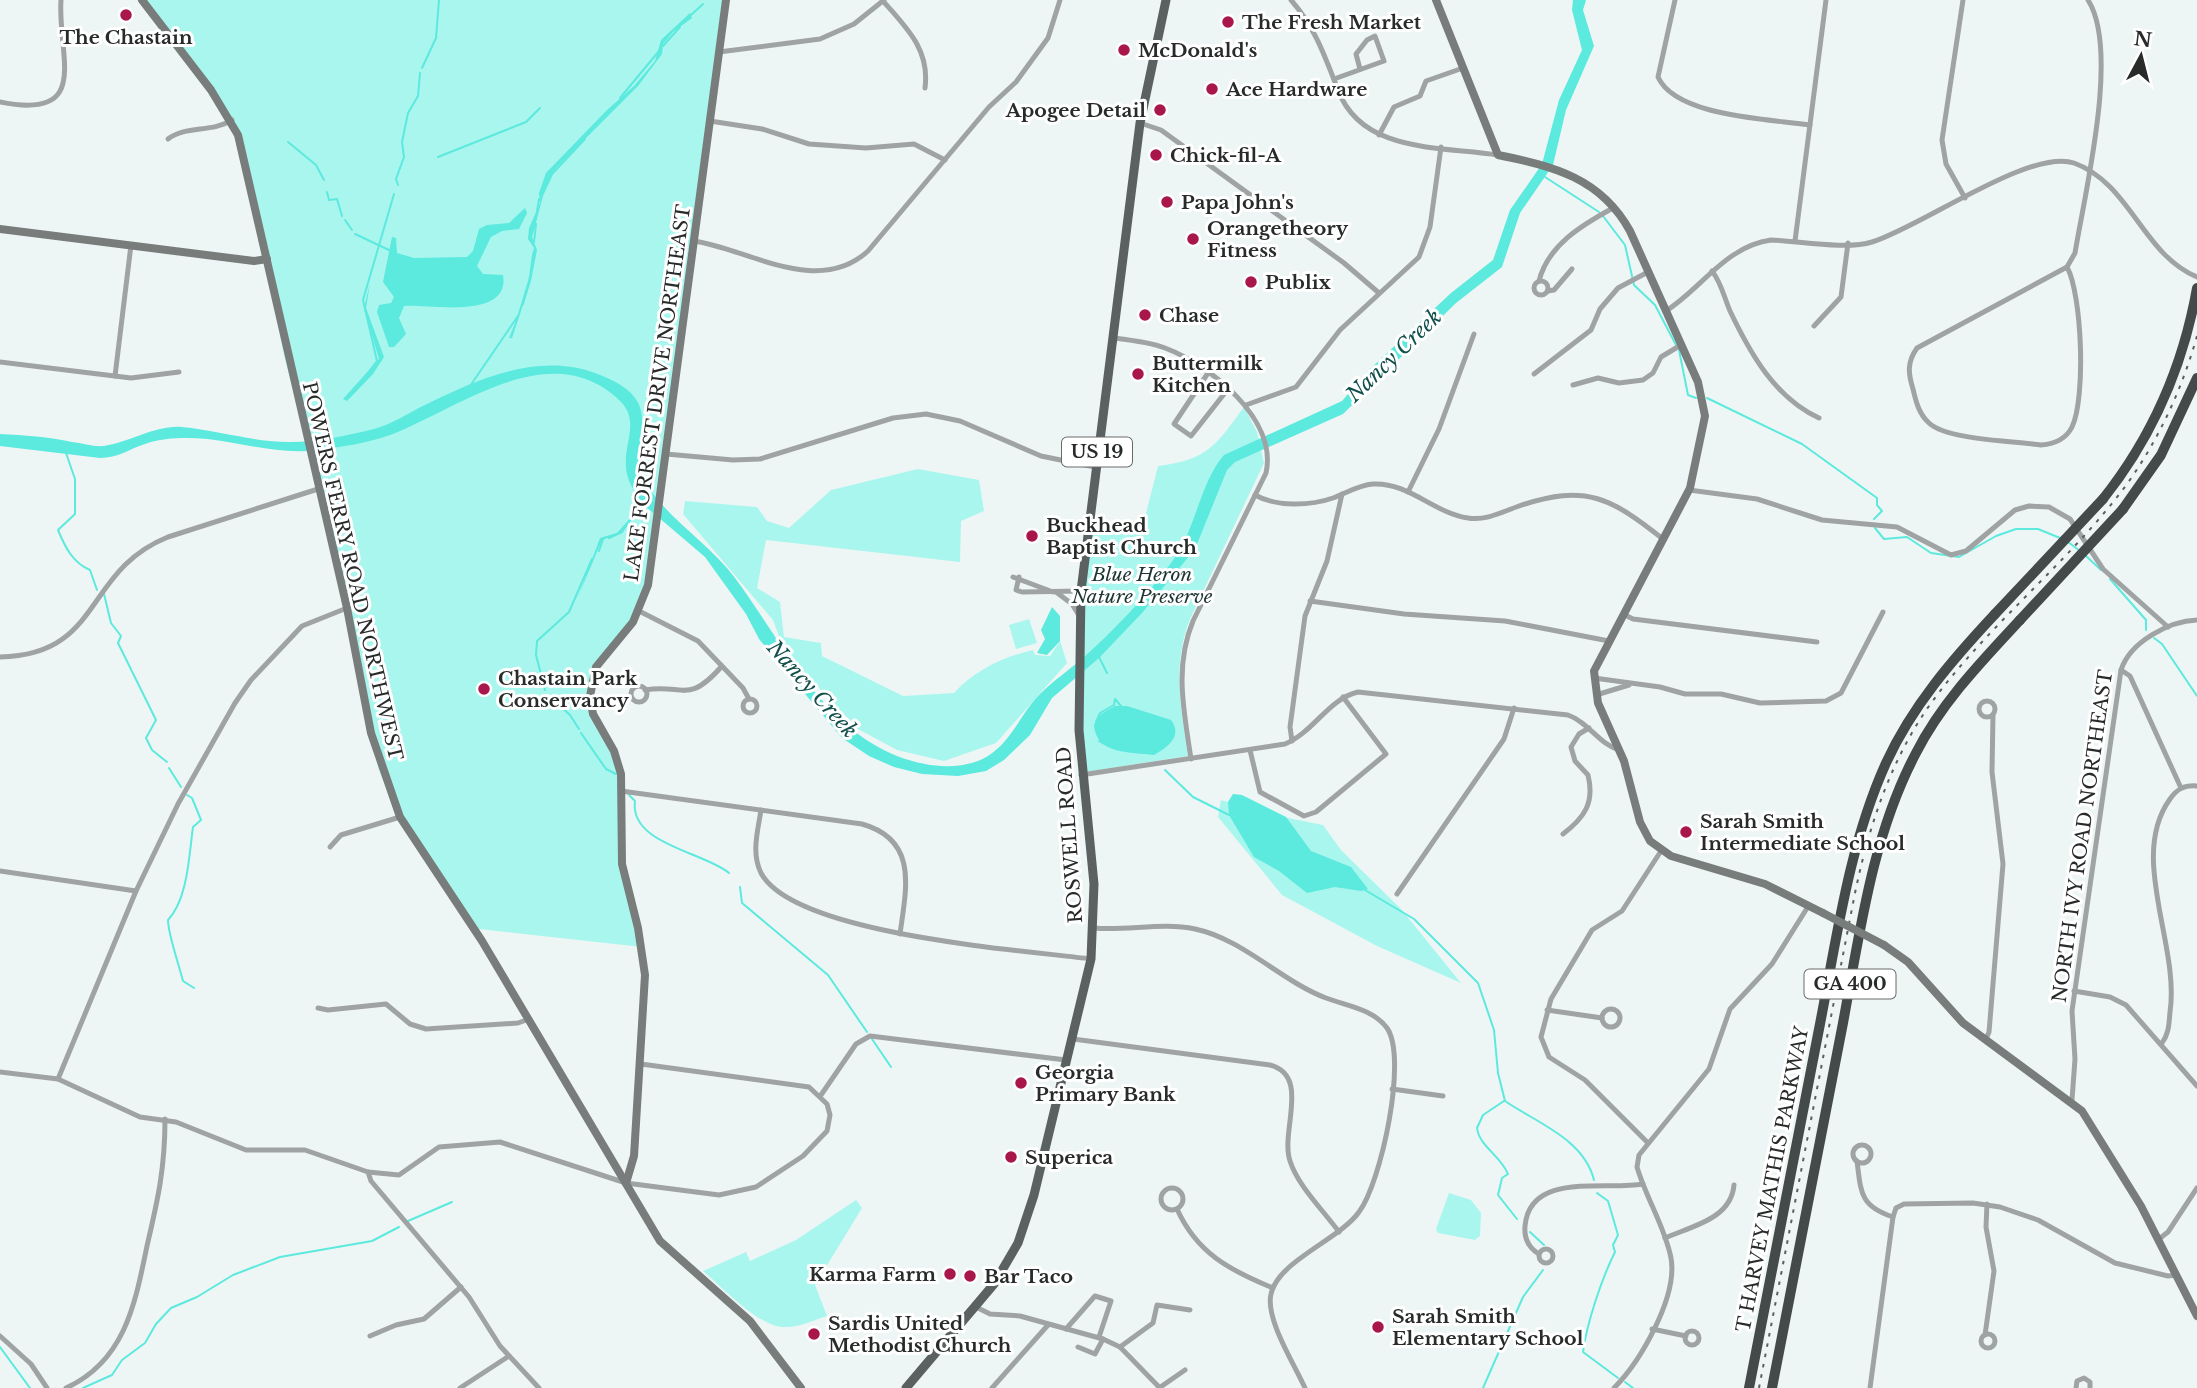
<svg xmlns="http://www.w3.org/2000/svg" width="2197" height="1388" font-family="'Libre Baskerville',serif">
	<rect width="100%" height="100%" fill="#eef6f5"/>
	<!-- green -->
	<g fill="#a9f6ee">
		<polygon points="140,0 726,0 641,613 590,677 587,704 616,756 621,781 620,860 642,947 470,928 401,822 378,768 354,632 284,355 243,152 231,123"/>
		<path d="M1244 407 1257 432 1264 463 1190 619C1172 664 1181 709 1188 756L1085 772C1078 691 1081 607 1091 526L1110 530 1143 525 1158 466C1208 460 1216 445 1244 407Z"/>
		<path d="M918 469 979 480 984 511 961 521 960 562 766 540 757 588 780 602 784 637 821 643 822 656 903 696 954 693C975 670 1003 657 1033 650L1035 655 1050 656 1060 641 1067 663 996 743 944 761 897 750 858 729 785 652 773 620 683 514 685 501 757 507 767 521 789 528 831 490Z"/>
		<polygon points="1029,619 1037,643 1016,649 1009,625"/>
		<polygon points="1221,800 1273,815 1323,825 1341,850 1401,909 1461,983 1377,946 1282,895 1218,817"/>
		<polygon points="1449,1193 1471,1200 1481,1213 1480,1236 1475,1240 1438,1233 1436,1229"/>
		<path d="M856 1200 862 1208 815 1285 827 1316C814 1320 798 1328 784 1327 759 1327 723 1288 703 1271L746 1252 750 1261 796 1240Z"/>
	</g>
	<!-- water -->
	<g fill="#5ce9de">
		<path d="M1573 0H1586L1583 10 1594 46 1566 110 1553 165 1520 213 1502 267 1456 303 1343 414 1235 462 1227 470 1195 549 1142 613 1099 658 1052 698 1030 735 1004 760 986 771 958 776 922 774 894 767 869 756 842 738 759 639 746 614 705 557 644 505 619 534 602 540 578 597 600 538 617 533 643 504C635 493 626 480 626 466 624 443 640 420 620 401 551 334 458 409 390 435 368 443 341 447 318 450 272 456 232 438 187 438 173 438 158 439 145 444 129 449 118 458 100 458L0 446V434C24 435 49 437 72 442 83 443 93 447 104 446 131 442 155 425 182 427 212 430 241 438 270 441 305 445 341 437 374 429 393 424 408 413 425 405 477 379 538 352 595 373 679 403 620 445 646 484 669 520 709 543 735 578 787 648 830 746 925 764 945 768 971 767 988 756 1013 740 1020 714 1040 694 1053 681 1069 670 1083 658 1114 630 1146 597 1171 563 1196 531 1199 484 1224 455L1342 401 1370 369 1451 293 1493 260 1510 210 1542 164 1559 100 1582 50 1572 10Z"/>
		<path d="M690 13 692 18 673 32 663 44 662 54 638 86 556 168 543 196 534 230 532 237 537 250 531 281 512 338H509C517 320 522 300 528 281 531 270 530 259 534 248L528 239 529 228 540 203 539 193 546 173 606 111 634 86 655 61 661 40Z"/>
		<path d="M525 208 527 213 519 229 502 231 491 237 477 266 483 274 503 275C511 321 427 304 404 306L399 318 406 334 394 347H389L377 312 379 305 391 303 394 297 383 282 392 237 396 238 397 253 414 258 467 257 473 251 479 229 487 225 509 223Z"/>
		<polygon points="370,283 366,308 384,357 373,374 347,401 343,399 379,359 364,308"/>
		<polygon points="1052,607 1060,616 1060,641 1047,655 1037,653 1045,639 1041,630"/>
		<path d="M1115 706H1127L1171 720C1183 736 1168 747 1154 755 1132 752 1096 755 1094 725L1101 714Z"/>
		<polygon points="1233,794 1242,795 1286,817 1311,851 1351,867 1368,889 1361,891 1335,887 1307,893 1279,871 1254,857 1229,815 1228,802"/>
	</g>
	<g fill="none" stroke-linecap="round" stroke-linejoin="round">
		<!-- stream -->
		<g stroke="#5ce9de" stroke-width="2">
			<polyline points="691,15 703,4"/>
			<polyline points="663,46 680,27"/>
			<polyline points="422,68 436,38 439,0"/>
			<polyline points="620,98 659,51"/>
			<polyline points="288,142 316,165 324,180"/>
			<polyline points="438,157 526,122 540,108"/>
			<polyline points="553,173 585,139"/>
			<polyline points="1545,177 1599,212"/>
			<polyline points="398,185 396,179 404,157 402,142 408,113 418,96 420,73"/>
			<polyline points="327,192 329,200 337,199 342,216"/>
			<polyline points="537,211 539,199"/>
			<polyline points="1603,216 1625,245 1634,285 1655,305 1676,345"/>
			<polyline points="345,220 352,230"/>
			<polyline points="355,234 389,250"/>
			<polyline points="534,242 536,224"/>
			<polyline points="523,304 528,286"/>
			<polyline points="1679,350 1688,395 1696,398"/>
			<polyline points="365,377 377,361 363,300 394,194"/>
			<polyline points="470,386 518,316"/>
			<polyline points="1707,398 1802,444 1877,498 1877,505 1882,511 1874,519"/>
			<path d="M66 453 75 479V514L58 530C65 547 73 563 90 570L97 590"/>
			<polyline points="1875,528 1884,539 1907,537 1931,553 1959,557 1996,536 2016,529 2038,529 2060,538"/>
			<polyline points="609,538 622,532 642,503"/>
			<polyline points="2068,542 2080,551"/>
			<polyline points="599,551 603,539"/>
			<polyline points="2085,555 2101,570"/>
			<polyline points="2110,579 2146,620 2146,630"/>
			<polyline points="104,594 111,623 121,636 118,643 156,720 146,738 152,750 167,762"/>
			<polyline points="2154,638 2162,644 2197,696"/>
			<polyline points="1098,655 1107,673"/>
			<polyline points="545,690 536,655 537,641 569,612 592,559"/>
			<polyline points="549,696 570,715 579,729"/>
			<polyline points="1096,722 1100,713 1114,705 1115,699 1121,706"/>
			<polyline points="581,733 606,769 616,774"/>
			<polyline points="1099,741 1108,746"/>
			<polyline points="169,768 181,787"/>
			<polyline points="1165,770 1193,797 1229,815"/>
			<path d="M187 795 192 798 201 820 193 827C189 855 188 899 168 920 168 934 179 965 183 981L194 988"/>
			<path d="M629 795 635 801C629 844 704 852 729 873"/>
			<polyline points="740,887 742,903 828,975 867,1032"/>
			<path d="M1365 890 1414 919 1478 983 1494 1030 1498 1073 1505 1101C1537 1123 1584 1139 1594 1180"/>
			<polyline points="872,1039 891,1067"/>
			<path d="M1504 1101 1483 1115 1477 1128C1479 1146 1501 1156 1508 1174L1502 1178 1498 1195 1517 1219"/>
			<path d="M1597 1193 1608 1201 1618 1235 1613 1245 1615 1252C1602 1278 1587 1322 1583 1352L1618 1378"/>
			<polyline points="408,1221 452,1202"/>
			<polyline points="1530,1232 1544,1245"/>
			<polyline points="0,1347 30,1388"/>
			<polyline points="1625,1382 1633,1388"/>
			<polyline points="83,1388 112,1375 122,1360 145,1343 156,1324 171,1308 197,1297 233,1275 280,1257 372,1241 399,1227"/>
			<polyline points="1483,1388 1523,1297 1543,1270"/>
		</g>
		<!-- street -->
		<g stroke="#a0a3a3" stroke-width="5">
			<path d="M1291 0C1315 27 1325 57 1338 90 1362 154 1442 146 1498 155"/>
			<path d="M1675 0 1658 77C1676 117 1771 119 1810 125"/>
			<polyline points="1963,0 1942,140 1946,164 1965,198"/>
			<path d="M883 1C907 28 930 50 925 88"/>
			<polyline points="719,52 820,39 854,24 884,0"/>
			<polyline points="1334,79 1384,61 1375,36 1367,40 1356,54 1360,69"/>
			<path d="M0 102C93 121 57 55 61 0"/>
			<polyline points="710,121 762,129 809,144 866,148 914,144 945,160"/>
			<polyline points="1140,123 1161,130 1344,263 1379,293"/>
			<polyline points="1379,135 1394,107 1420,96 1426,81 1463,68"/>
			<path d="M168 139C186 125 212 133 232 120"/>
			<path d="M694 241C748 249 818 297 868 251L989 107 1016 82 1048 38 1060 0"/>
			<polyline points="1795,241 1826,0"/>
			<path d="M2067 267C2082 294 2086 398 2072 427 2066 439 2054 444 2041 445 2015 441 1947 440 1929 423 1919 414 1916 402 1913 389 1908 373 1907 362 1917 348Z"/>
			<path d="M2067 267 2075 253C2085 192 2120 50 2088 0"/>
			<path d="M1712 271C1721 282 1724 297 1730 311 1750 353 1775 398 1819 418"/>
			<circle cx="1541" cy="288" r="7"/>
			<path d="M1539 281C1548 245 1582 225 1613 208"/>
			<polyline points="1548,291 1554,290 1572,269"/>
			<path d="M1666 311C1701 289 1726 246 1771 240 1799 241 1846 250 1872 242 1921 227 2030 148 2074 163 2130 183 2143 255 2197 277"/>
			<polyline points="1814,326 1841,297 1848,243"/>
			<path d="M1113 338C1130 340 1149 342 1165 348 1210 365 1278 419 1266 473L1193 621C1174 667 1184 711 1191 759"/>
			<polyline points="0,362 131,378 179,372"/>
			<polyline points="1208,373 1174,424 1191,436 1228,389"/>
			<polyline points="1534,374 1591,330 1600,309 1618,288 1648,272"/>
			<polyline points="115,376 131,245"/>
			<polyline points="1573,385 1598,378 1619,383 1643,380 1653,373 1661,357 1681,345"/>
			<polyline points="1246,405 1296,387 1340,330 1419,257 1430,227 1441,147"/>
			<polyline points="666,454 733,460 760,459 893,418 926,414 960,421 1041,456 1095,467"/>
			<polyline points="1689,490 1757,499 1822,520 1897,527 1951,555 1966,551 2015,510 2029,506 2049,507 2070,519 2103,569 2168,627"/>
			<polyline points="1408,492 1439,429 1474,334"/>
			<path d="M1255 495C1276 507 1310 506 1333 498 1346 493 1359 485 1373 484 1408 482 1434 513 1468 518 1486 521 1502 512 1519 506 1586 483 1611 498 1663 539"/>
			<polyline points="1013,577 1053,592"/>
			<polyline points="1019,577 1016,590 1022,592 1081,591"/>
			<polyline points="1056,592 1072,604 1078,614"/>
			<polyline points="1310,601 1404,614 1505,621 1609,641"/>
			<polyline points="639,611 698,641 743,688 749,699"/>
			<polyline points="1623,614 1633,619 1817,642"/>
			<path d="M0 657C103 655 83 571 168 537L318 489"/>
			<polyline points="2121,670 2130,676 2181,788"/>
			<polyline points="1594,678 1660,687 1685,694 1721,694 1760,703 1826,701 1841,693 1883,612"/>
			<circle cx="639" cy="694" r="8"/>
			<path d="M645 690C683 683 687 706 722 666"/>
			<polyline points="1596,695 1629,685"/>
			<circle cx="750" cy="706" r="7"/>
			<circle cx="1987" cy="709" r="8"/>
			<polyline points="1292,741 1290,727 1305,616 1327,561 1342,494"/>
			<polyline points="1250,750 1260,792 1304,816 1316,812 1386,754 1343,697"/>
			<path d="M1081 775 1285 744C1314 732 1328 699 1358 692L1568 715C1588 722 1599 744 1619 750"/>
			<path d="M621 791 862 824C919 840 906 889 900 934"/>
			<path d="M761 810C758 830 751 853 761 873 794 935 1023 950 1091 959"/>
			<path d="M1563 834C1584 818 1595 803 1588 775L1575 761 1571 747 1579 734 1589 728"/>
			<polyline points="330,847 341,835 400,817"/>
			<polyline points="0,871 136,891"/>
			<polyline points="1397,894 1504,739 1514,708"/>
			<path d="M1094 928C1127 931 1163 922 1195 929 1243 939 1281 981 1326 998 1347 1006 1373 1009 1387 1028 1408 1058 1381 1183 1359 1212 1339 1240 1278 1261 1271 1294 1265 1319 1295 1365 1305 1388"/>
			<polyline points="2074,991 2110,997 2126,1005 2197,1086"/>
			<polyline points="318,1008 328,1010 386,1004 410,1024 426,1029 518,1023 529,1019"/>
			<circle cx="1611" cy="1018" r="9"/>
			<polyline points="1547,1010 1602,1018"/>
			<path d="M1073 1039 1270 1065C1311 1076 1280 1131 1290 1161 1298 1186 1323 1210 1339 1232"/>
			<polyline points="1986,1039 1989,1032 2003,864 1992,772 1993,715"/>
			<path d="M2162 1043C2169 1034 2169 1023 2170 1012 2180 945 2128 857 2170 799 2177 789 2184 785 2197 786"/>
			<polyline points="0,1072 58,1079 140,1117 176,1122 246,1150 305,1150 368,1172 399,1175 439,1147 500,1142 626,1183 719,1195 756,1187 803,1156 827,1131 830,1115 827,1104 809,1087 641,1064"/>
			<polyline points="58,1079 136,891 178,804 235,703 251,680 302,626 347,608"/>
			<polyline points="1392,1089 1443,1096"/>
			<polyline points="821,1095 856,1044 870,1036 1066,1060"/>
			<path d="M2072 1100 2075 1059 2072 1011 2121 670C2130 642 2169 621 2197 620"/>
			<polyline points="1648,1143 1585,1080 1549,1057 1541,1037 1551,999 1592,930 1622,911 1661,851"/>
			<circle cx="1862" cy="1154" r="9"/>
			<path d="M1857 1161C1861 1193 1860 1206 1893 1217"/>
			<polyline points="368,1172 371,1181 469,1297 500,1346 539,1388"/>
			<circle cx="1172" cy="1199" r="11"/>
			<path d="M1177 1209C1197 1253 1229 1270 1273 1288"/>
			<path d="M1665 1238C1692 1226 1731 1219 1734 1185"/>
			<polyline points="2159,1239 2168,1232 2197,1188"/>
			<circle cx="1546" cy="1256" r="7"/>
			<path d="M1539 1254C1529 1248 1524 1238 1525 1226 1530 1171 1606 1191 1643 1184"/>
			<polyline points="976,1307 990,1314 1020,1316 1103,1339 1120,1347 1160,1388"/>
			<polyline points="1066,1329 1095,1296 1111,1301 1099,1337"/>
			<polyline points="1652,1329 1686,1336"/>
			<circle cx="1692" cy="1338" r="7"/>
			<circle cx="1988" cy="1341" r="7"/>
			<polyline points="1985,1335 1994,1271 1986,1227 1987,1204"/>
			<polyline points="0,1336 31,1364 47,1388"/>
			<polyline points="370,1336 396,1325 424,1319 461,1287"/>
			<polyline points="1078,1347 1095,1354 1103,1339"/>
			<polyline points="1120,1347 1153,1323 1157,1305 1190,1310"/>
			<path d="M66 1388C125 1361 135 1304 147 1246 158 1199 165 1168 165 1119"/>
			<polyline points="460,1388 509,1356"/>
			<polyline points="992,1388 1048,1325"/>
			<polyline points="1159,1388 1185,1370"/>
			<path d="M1614 1388C1640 1362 1678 1297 1671 1258 1665 1227 1646 1198 1637 1167L1639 1155 1709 1069 1730 1009 1772 964 1809 905"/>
			<polyline points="1870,1388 1893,1217 1896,1208 1904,1204 1973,1203 2000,1207 2038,1220 2115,1263 2168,1276 2177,1275"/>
			<polyline points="2076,1388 2077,1381 2084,1378 2090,1382 2090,1388"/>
		</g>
		<!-- secondary -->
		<g stroke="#787d7c" stroke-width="8">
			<polyline points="142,0 211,90 238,135 347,608 371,733 400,817 482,941 660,1241 750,1321 801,1388"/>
			<path d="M1436 0 1498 155C1553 166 1601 178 1630 231L1698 382 1705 416 1690 488 1594 671 1598 703 1624 761 1640 822 1650 841 1671 856 1765 884 1823 913"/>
			<polyline points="0,229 254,261 267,259"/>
			<polyline points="1884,945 1908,962 1963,1023 2082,1111 2141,1206 2197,1316"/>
			<polyline points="626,1183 634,1156 645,975 638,928 622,864 621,774 614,751 593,714 590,696 596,667 633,622 648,585 726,0"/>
		</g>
		<!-- primary -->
		<polyline stroke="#5b6161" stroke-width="9" points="906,1388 994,1284 1018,1243 1034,1195 1091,959 1094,884 1079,730 1081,591 1140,123 1166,0"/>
		<!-- highway -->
		<g stroke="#444a49" stroke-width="10">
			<path d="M2103 499C2153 436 2183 367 2197 288"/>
			<polyline points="2123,509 2161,455 2197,378"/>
			<path d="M1749 1388C1773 1267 1796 1145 1820 1024 1837 936 1849 845 1886 763 1912 706 1953 659 1995 614"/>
			<path d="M1772 1388C1796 1266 1819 1145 1843 1023 1860 932 1872 836 1916 753 1942 702 1982 661 2020 620"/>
		</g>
		<!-- rail -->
		<path stroke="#5b5f5e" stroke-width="2" stroke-dasharray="3.5 7" stroke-linecap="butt" d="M1759 1388 1855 893C1869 826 1890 762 1929 706 1987 625 2068 564 2127 484 2159 439 2182 389 2197 336"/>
		<!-- secondary-bridge -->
		<polyline stroke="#787d7c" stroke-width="8" points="1823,913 1884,945"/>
		<!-- highway-bridge -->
		<g stroke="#444a49" stroke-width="10">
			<polyline points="1995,614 2103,499"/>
			<polyline points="2020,620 2123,509"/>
		</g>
	</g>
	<!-- markers -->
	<g fill="#a9164a" stroke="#fff" stroke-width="2.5">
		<circle cx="126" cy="15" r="7"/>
		<circle cx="1228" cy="22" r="7"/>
		<circle cx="1124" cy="50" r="7"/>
		<circle cx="1212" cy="89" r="7"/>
		<circle cx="1160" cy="110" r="7"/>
		<circle cx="1156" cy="155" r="7"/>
		<circle cx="1167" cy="202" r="7"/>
		<circle cx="1193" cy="239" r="7"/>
		<circle cx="1251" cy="282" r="7"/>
		<circle cx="1145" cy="315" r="7"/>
		<circle cx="1138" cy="374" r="7"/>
		<circle cx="1032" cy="536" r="7"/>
		<circle cx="484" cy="689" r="7"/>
		<circle cx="1686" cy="832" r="7"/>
		<circle cx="1021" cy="1083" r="7"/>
		<circle cx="1011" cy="1157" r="7"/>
		<circle cx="950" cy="1274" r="7"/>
		<circle cx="970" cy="1276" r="7"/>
		<circle cx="1378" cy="1327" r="7"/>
		<circle cx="814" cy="1334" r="7"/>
	</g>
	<g text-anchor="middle" stroke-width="6" stroke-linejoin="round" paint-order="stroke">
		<!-- shield labels -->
		<g fill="#fff" stroke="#686b6a" stroke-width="2">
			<rect x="1062" y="437.5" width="70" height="29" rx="5"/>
			<rect x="1804.5" y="969.5" width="91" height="29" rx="5"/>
		</g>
		<g font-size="18" font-weight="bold" fill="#282b2a">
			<text x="1097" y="458">US 19</text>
			<text x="1850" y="990">GA 400</text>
		</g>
		<!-- poi labels -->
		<g font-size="19" font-weight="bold" fill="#282b2a" stroke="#fff" text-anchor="start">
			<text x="1242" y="29">The Fresh Market</text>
			<text x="126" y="44" text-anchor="middle">The Chastain</text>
			<text x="1138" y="57">McDonald's</text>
			<text x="1226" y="96">Ace Hardware</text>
			<text x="1146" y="117" text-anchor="end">Apogee Detail</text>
			<text x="1170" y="162">Chick-fil-A</text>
			<text x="1181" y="209">Papa John's</text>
			<text x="1207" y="235">Orangetheory<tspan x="1207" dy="22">Fitness</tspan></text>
			<text x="1265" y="289">Publix</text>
			<text x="1159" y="322">Chase</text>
			<text x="1152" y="370">Buttermilk<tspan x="1152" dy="22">Kitchen</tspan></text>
			<text x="1046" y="532">Buckhead<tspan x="1046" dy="22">Baptist Church</tspan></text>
			<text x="498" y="685">Chastain Park<tspan x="498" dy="22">Conservancy</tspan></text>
			<text x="1700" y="828">Sarah Smith<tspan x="1700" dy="22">Intermediate School</tspan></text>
			<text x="1035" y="1079">Georgia<tspan x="1035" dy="22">Primary Bank</tspan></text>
			<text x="1025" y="1164">Superica</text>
			<text x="936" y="1281" text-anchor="end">Karma Farm</text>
			<text x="984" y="1283">Bar Taco</text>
			<text x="1392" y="1323">Sarah Smith<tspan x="1392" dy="22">Elementary School</tspan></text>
			<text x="828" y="1330">Sardis United<tspan x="828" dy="22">Methodist Church</tspan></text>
		</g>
		<!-- street labels -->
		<g font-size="19" fill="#282b2a" stroke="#fff">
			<text transform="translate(657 393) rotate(-82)" y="7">LAKE FORREST DRIVE NORTHEAST</text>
			<text transform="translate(353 571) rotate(77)" y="7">POWERS FERRY ROAD NORTHWEST</text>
			<text transform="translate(1069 835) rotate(-94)" y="7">ROSWELL ROAD</text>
			<text transform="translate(2082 836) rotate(-82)" y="7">NORTH IVY ROAD NORTHEAST</text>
			<text transform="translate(1772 1179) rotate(-79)" y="7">T HARVEY MATHIS PARKWAY</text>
		</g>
		<!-- park labels -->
		<g font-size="19" font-style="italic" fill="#1d3532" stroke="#fff">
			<text x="1142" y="581">Blue Heron<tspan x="1142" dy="22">Nature Preserve</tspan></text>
		</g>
		<!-- water labels -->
		<g font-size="21" font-style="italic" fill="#12504c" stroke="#fff">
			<text transform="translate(1394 356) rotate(-44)" y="7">Nancy Creek</text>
			<text transform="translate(812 689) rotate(48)" y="7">Nancy Creek</text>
		</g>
	</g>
	<!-- north arrow -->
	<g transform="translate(2141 56) rotate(7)" stroke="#ffffff" stroke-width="5" paint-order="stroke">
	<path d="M0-5L12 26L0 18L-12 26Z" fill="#282b2a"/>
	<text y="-10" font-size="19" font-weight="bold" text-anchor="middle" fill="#282b2a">N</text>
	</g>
</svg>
